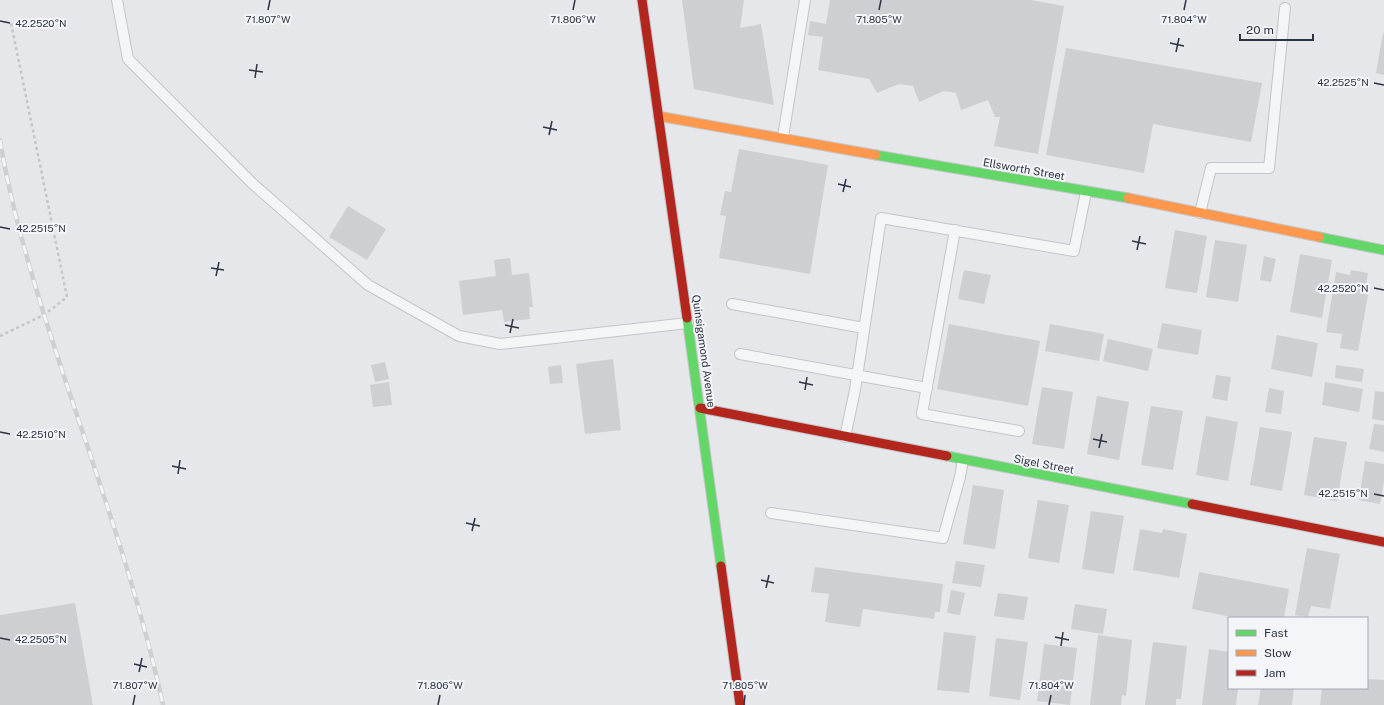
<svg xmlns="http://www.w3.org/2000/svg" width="1384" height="705" font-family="'Public Sans',sans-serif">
	<rect width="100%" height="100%" fill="#e5e7ea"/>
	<!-- building -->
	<g fill="#cdcfd2">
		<polygon points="682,0 744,0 740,28 761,24 774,105 694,89"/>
		<polygon points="830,0 1031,0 1064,6 1038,154 994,146 1000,117 995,117 988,100 961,110 956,93 944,91 919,102 913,86 899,84 877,93 869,79 818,70 823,37 808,35 810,21 826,24"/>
		<polygon points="1383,33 1384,33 1384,75 1376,73"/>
		<polygon points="1066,48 1262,83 1251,142 1153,124 1144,173 1046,155"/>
		<polygon points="739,149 828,165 810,274 719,258 726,216 720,215 725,191 731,192"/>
		<polygon points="348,206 386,229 367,260 329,237"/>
		<polygon points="1175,230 1207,236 1197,293 1165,288"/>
		<polygon points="1215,240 1247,245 1238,302 1206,297"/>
		<polygon points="1300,254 1332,260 1322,318 1290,312"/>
		<polygon points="1264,256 1276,259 1271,282 1260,280"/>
		<polygon points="510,258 512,275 529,273 533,307 529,307 530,319 504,322 502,310 463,315 459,281 496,276 494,260"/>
		<polygon points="964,270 991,275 984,304 958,299"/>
		<polygon points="1351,270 1368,273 1365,294 1368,295 1358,351 1340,348 1342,334 1326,332 1336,272 1350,275"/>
		<polygon points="1162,323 1202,330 1198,355 1157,348"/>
		<polygon points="949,324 1040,341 1028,406 937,389"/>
		<polygon points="1050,324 1104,334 1099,361 1045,351"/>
		<polygon points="1277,335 1318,343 1312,377 1271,369"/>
		<polygon points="1108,339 1153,349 1148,371 1103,361"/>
		<polygon points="613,359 621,430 585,434 576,364"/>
		<polygon points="385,362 389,379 375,382 371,365"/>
		<polygon points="561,365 563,383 550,384 548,367"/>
		<polygon points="1336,365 1364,369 1362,382 1335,378"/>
		<polygon points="1216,375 1231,377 1227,401 1212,398"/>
		<polygon points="389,382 392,405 373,407 370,385"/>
		<polygon points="1325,382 1363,389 1359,412 1322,405"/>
		<polygon points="1042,387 1073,392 1064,449 1032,444"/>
		<polygon points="1269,388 1284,391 1281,414 1265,412"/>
		<polygon points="1375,391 1384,392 1384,421 1372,419"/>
		<polygon points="1097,396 1129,402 1119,460 1087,454"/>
		<polygon points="1151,406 1183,411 1173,470 1141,465"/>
		<polygon points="1206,416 1238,422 1228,481 1196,475"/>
		<polygon points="1374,424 1384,425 1384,452 1369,449"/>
		<polygon points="1260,427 1292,432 1282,491 1250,485"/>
		<polygon points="1314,437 1347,442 1337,501 1304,495"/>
		<polygon points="1365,461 1384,464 1384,481 1380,504 1359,500"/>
		<polygon points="973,485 1004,490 995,549 963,544"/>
		<polygon points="1038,500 1069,505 1059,563 1028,558"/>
		<polygon points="1091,511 1124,516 1114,574 1082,569"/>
		<polygon points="1140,529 1162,533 1163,529 1187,534 1179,578 1133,570"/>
		<polygon points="1307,548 1340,554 1330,609 1311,606 1308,617 1295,615"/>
		<polygon points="956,561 985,565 981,587 952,583"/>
		<polygon points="815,567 943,584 940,612 935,612 934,619 863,609 860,627 825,622 829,594 811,592"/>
		<polygon points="1199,572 1289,589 1284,618 1237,618 1192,609"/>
		<polygon points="951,590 965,593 960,615 947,613"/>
		<polygon points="998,593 1028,597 1024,620 994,616"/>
		<polygon points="75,603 93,705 0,705 0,615"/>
		<polygon points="1075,604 1107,609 1103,634 1071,629"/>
		<polygon points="944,632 976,636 969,693 937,690"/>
		<polygon points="1098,635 1132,640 1126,696 1122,695 1121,705 1090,705"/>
		<polygon points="996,638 1028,642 1020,700 989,696"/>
		<polygon points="1153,642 1187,646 1181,699 1176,699 1176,705 1145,705"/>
		<polygon points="1044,644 1077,648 1070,705 1037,701"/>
		<polygon points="1209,649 1229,652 1229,688 1238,688 1236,705 1202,705"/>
		<polygon points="1367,679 1384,680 1384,705 1320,705 1322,688 1367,688"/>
		<polygon points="1261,688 1294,688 1292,705 1258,705"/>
	</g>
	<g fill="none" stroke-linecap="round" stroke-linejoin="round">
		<defs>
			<g id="lane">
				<polyline points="117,0 128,59 253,184 368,285 459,336 500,344 688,323"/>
				<polyline points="783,137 805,0"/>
				<polyline points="1200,213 1211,168 1269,168 1285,8"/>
				<polyline points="955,230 922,414 1019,431"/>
				<polyline points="732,304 864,328"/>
				<polyline points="740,354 927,388"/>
				<polyline points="845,437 855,390 881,218 1074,251 1086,192"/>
				<polyline points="771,513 943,538 960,477 963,460"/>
			</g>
			<g id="fast">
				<polyline points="876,155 1128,198"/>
				<polyline points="1319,237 1384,250"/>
				<polyline points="687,318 721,566"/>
				<polyline points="947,456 1192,504"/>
			</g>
			<g id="slow">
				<polyline points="658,116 876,155"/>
				<polyline points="1128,198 1319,237"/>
			</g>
			<g id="jam">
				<polyline points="642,0 687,318"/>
				<polyline points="700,408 947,456"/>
				<polyline points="1192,504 1384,542"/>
				<polyline points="721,566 740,705"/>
			</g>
		</defs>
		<!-- lane casing -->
		<use href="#lane" stroke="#c3c5c8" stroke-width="12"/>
		<!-- fast casing -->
		<use href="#fast" stroke="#c3c5c8" stroke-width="11"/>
		<!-- slow casing -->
		<use href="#slow" stroke="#c3c5c8" stroke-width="11"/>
		<!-- jam casing -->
		<use href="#jam" stroke="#c3c5c8" stroke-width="11"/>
		<!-- path -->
		<polyline stroke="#c4c5c9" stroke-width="2.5" stroke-dasharray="3 3" stroke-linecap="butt" points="0,336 44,315 67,297 11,23"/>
		<!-- lane -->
		<use href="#lane" stroke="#f4f5f6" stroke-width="10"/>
		<!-- fast -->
		<use href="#fast" stroke="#63d668" stroke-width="9"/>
		<!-- slow -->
		<use href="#slow" stroke="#ff974d" stroke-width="9"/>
		<!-- jam -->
		<use href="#jam" stroke="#b3261e" stroke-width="9"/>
		<defs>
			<path id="rail" d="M0 140C10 202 28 264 47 324 87 450 135 575 163 705"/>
		</defs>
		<!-- rail casing -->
		<use href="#rail" stroke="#cecfd1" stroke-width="4.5"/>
		<!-- rail -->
		<use href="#rail" stroke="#f3f5f8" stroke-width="3" stroke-dasharray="9" stroke-linecap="butt"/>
	</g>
	<!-- ticks -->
	<path fill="none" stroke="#2c3343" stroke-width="1.5" d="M268 10 270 0M573 10 575 0M879 10 881 0M1184 10 1186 0M0 21 10 23M1170 43 1184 46M1176 52 1179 38M249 70 263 72M255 78 257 64M1374 83 1384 85M543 127 557 130M549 135 552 121M838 184 851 187M843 192 846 179M0 227 10 229M1132 241 1146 244M1137 250 1140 236M211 268 224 270M216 276 219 262M1374 288 1384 290M505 325 519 328M510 333 513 319M799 382 813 385M805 390 807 377M0 432 10 434M1093 439 1107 442M1099 448 1102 434M172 466 186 469M178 474 180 460M1374 494 1384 496M466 523 480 526M472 531 475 518M761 580 774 583M766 588 769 575M1055 637 1069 640M0 638 10 640M1061 646 1063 632M134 664 147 667M139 672 142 658M133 705 135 695M438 705 440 695M744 705 745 695M1049 705 1051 695"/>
	<g text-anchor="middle" stroke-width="4" stroke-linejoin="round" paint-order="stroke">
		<!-- street labels -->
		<g font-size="11" fill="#2c3343" stroke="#f3f5f8">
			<text transform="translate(1024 169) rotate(10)" y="4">Ellsworth Street</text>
			<text transform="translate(704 351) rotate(82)" y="4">Quinsigamond Avenue</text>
			<text transform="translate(1044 464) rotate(11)" y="4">Sigel Street</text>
		</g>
	</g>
	<g font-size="10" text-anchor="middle" fill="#2c3343" stroke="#f3f5f8" stroke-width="4" stroke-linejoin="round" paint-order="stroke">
		<text x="268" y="23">71.807°W</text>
		<text x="573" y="23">71.806°W</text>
		<text x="879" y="23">71.805°W</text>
		<text x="1184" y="23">71.804°W</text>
		<text x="41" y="27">42.2520°N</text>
		<text x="1343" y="86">42.2525°N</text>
		<text x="41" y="232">42.2515°N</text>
		<text x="1343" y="292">42.2520°N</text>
		<text x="41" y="438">42.2510°N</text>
		<text x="1343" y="497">42.2515°N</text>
		<text x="41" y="643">42.2505°N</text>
		<text x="135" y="689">71.807°W</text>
		<text x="440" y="689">71.806°W</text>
		<text x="745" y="689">71.805°W</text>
		<text x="1051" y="689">71.804°W</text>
	</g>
	<!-- legend -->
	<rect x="1228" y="617" width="140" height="72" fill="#f3f5f8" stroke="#a3a7b0"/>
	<rect x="1236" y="630" width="20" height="6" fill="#63d668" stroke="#a3a7b0"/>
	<text x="1264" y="637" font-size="12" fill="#2c3343">Fast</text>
	<rect x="1236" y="650" width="20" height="6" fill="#ff974d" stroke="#a3a7b0"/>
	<text x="1264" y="657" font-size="12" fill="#2c3343">Slow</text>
	<rect x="1236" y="670" width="20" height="6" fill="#b3261e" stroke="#a3a7b0"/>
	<text x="1264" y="677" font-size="12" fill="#2c3343">Jam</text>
	<!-- scale -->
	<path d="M1240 34v6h73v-6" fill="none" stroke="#2c3343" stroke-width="2"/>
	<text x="1246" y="34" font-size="12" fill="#2c3343" stroke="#f3f5f8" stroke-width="3" paint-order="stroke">20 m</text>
</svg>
